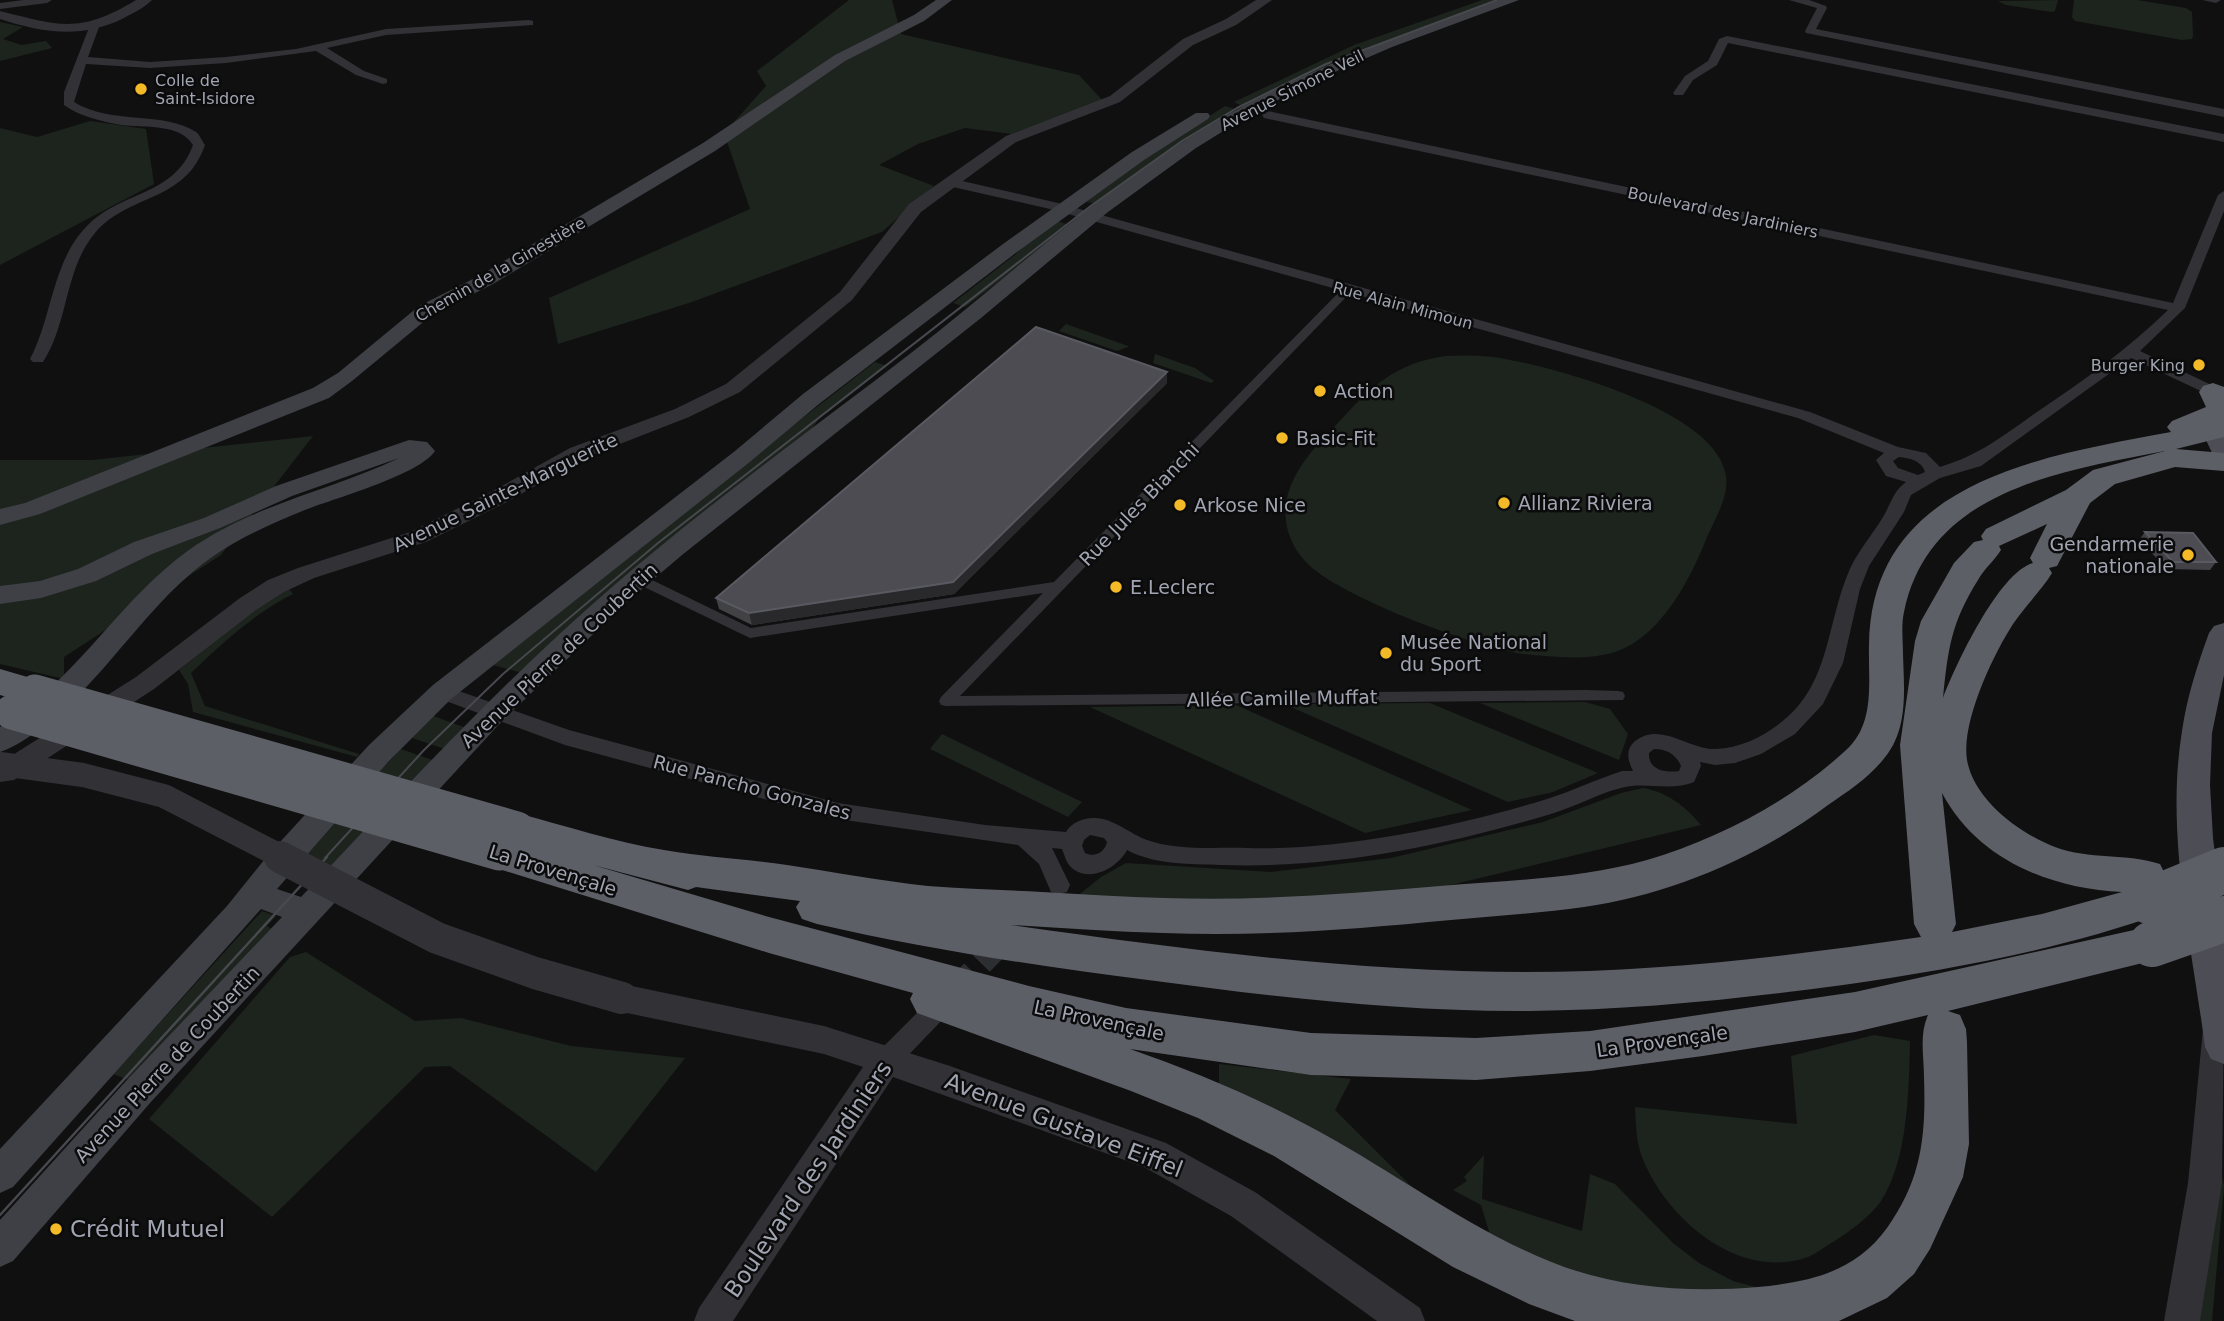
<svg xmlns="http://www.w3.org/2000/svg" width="2224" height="1321" font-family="'DejaVu Sans',sans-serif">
	<rect width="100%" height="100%" fill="#101011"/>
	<!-- green -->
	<g fill="#1c241d">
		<polygon points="849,0 892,0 901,34 1079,75 1103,101 1012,134 965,128 918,144 879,165 934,186 882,232 689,303 558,344 549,298 750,209 724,133 766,86 757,71"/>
		<polygon points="1482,0 1506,0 1244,107 1234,102 1354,45"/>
		<polygon points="2058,0 2055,11 2051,12 2006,5 1998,1"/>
		<polygon points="2074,0 2137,0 2186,8 2192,12 2193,36 2192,39 2182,40 2075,21 2072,17"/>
		<polygon points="0,22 23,27 3,39 22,45 46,41 52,48 0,61"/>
		<polygon points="1225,106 1238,110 1097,204 1086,202 1119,174"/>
		<polygon points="90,121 146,129 154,184 0,265 0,128 37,137"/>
		<polygon points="1057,221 1073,226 965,307 953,303 1016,254 1034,234"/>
		<polygon points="1066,324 1128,346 1128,347 1117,351 1059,331"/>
		<polygon points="1155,354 1195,368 1214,381 1211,383 1153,363"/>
		<path d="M1446 356C1467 355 1489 355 1510 360 1564 370 1718 413 1726 476 1729 497 1715 519 1707 537 1691 578 1661 637 1615 652 1587 661 1552 657 1523 654 1475 647 1343 598 1309 565 1297 554 1287 536 1286 520 1281 483 1312 449 1336 425 1370 388 1394 363 1446 356Z"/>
		<polygon points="875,362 887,366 819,419 810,431 522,673 486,663"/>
		<polygon points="313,436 221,555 64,657 64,679 0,664 0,460 92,460"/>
		<path d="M286 585 293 594C255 613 222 643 191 673L205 706 359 754 357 757 193 712 188 684 179 670Z"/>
		<polygon points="1585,702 1610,709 1628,734 1619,760 1480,703"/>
		<polygon points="1430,703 1598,773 1553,792 1508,802 1284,704"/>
		<polygon points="1236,705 1472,810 1365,833 1090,707"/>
		<polygon points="428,714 469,729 448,750 406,736"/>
		<polygon points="942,734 1082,802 1068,817 930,749"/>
		<polygon points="401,749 438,762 333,876 295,860"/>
		<path d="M1643 788C1667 792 1685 806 1701 825L1413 894 1297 905 1071 901 1101 877 1126 863 1271 872 1391 858 1543 822 1621 793Z"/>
		<polygon points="262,911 276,916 267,926 273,930 129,1080 113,1074"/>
		<polygon points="306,952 415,1021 461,1018 571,1046 685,1058 596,1172 450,1066 425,1067 272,1217 149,1119 290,957"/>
		<path d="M1874 1035 1910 1041C1909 1089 1908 1160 1881 1201 1870 1217 1849 1232 1833 1242 1824 1247 1815 1255 1805 1258 1736 1280 1663 1216 1641 1154 1636 1140 1636 1122 1635 1107L1797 1124 1791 1056Z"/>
		<polygon points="1219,1064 1351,1079 1335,1110 1416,1191 1219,1094"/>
		<polygon points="1484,1155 1482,1199 1582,1231 1590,1174 1615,1184 1673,1243 1699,1263 1733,1281 1763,1289 1644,1297 1493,1245 1481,1205 1453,1190 1467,1181 1464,1177"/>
		<polygon points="2219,1162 2224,1186 2212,1321 2191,1321"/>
	</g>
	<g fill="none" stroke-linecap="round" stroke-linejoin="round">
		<!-- minor-tunnel -->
		<polyline stroke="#2d2e31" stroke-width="24" stroke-dasharray="24 12" stroke-linecap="butt" points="956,989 1006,938"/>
		<!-- pedestrian -->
		<polygon fill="#313136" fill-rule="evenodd" points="1347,287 1351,288 1351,292 960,696 1586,690 1618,691 1623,692 1625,696 1623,700 946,706 941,705 939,701 941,697 1043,593 750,638 640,585 638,582 640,579 650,579 751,628 1054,582 1343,288"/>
		<!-- minor -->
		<g fill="#313136" fill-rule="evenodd">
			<polygon points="23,0 52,0 47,3 0,9 0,3"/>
			<polygon points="1789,0 1809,0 1826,6 1827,8 1816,29 2224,109 2224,117 1806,33 1805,31 1817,8"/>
			<polygon points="2202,0 2221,0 2216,3"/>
			<path d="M529 20 533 21V25L386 35 327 48 364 71 387 79V83L383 84 356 75 316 51 226 63 150 68 86 64 74 102C111 125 165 111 196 132 200 135 202 141 205 145 185 203 129 193 95 233 64 270 69 322 43 362H33L30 359C53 316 52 258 90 223 124 191 175 195 193 145 180 123 144 128 121 125 101 121 81 117 64 105V92L90 25 99 27 88 57 150 62 226 57 296 49 386 29Z"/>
			<polygon points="1727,36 2224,134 2224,142 1728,43 1717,65 1693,80 1683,95 1675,95 1673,93 1685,76 1708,61 1719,39"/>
			<path d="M1268 111 2173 303 2218 195 2224 191V211L2185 308 2140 351 2224 391V402L2131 358 1981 466 1940 478 1911 495 1904 512 1869 566 1860 589 1843 663 1823 704 1795 734 1761 754 1735 763 1715 765 1700 762 1701 766 1694 782C1670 792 1646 781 1621 788 1597 794 1575 807 1551 814 1444 846 1332 869 1221 865 1190 864 1155 865 1127 850 1117 869 1086 885 1069 865 1066 861 1064 854 1062 849L1052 848 1070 885 1067 892 1059 894 1051 892 1039 864 1018 845 838 819 565 745 435 697 432 692 435 687 442 685 569 730 838 803 985 825 1066 832C1071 823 1083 818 1093 818 1112 817 1130 834 1147 840 1177 851 1216 847 1248 848 1339 851 1460 826 1547 799 1572 791 1597 779 1622 771H1633C1628 761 1625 750 1634 742 1660 720 1688 750 1716 749 1739 748 1761 738 1779 724 1829 687 1826 629 1847 576 1855 554 1871 537 1883 517 1891 504 1893 491 1906 482L1886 476 1876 460 1884 453 1798 418 1050 209 944 185 943 182 949 178 1058 203 1810 412 1898 447 1926 453 1940 467C1980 455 2003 436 2037 412 2083 381 2128 349 2168 310L1264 118 1262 115ZM1899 457C1910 458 1922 461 1925 472L1918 475 1898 468 1893 461ZM1654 749C1666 749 1676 754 1681 766L1679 771C1665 773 1648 770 1649 753ZM1090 835 1104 838 1107 842C1105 852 1095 858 1085 853L1082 846 1084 840Z"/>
			<polygon points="936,999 944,1002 948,1010 944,1018 896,1068 887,1071 878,1068 875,1060 878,1052 928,1002"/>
		</g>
		<!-- tertiary -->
		<g fill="#313136" fill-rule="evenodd">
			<path d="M136 0H152C144 8 133 13 124 18 82 39 43 33 0 19V11C60 26 80 34 136 0Z"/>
			<polygon points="1256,0 1272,0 1236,25 1193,45 1120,102 1016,142 921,212 852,300 740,392 689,417 584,458 507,502 426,542 314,578 284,592 256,610 154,689 14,780 0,782 0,763 136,677 240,598 268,580 298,568 410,532 491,492 570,448 675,409 726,384 840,292 909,204 1006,136 1110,96 1183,39 1226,19"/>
			<polygon points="622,984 824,1026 950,1066 1166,1143 1255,1192 1420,1308 1425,1321 1377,1321 1231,1216 1144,1167 893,1077 733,1321 694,1321 699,1308 863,1067 824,1054 622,1012 611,1008 607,998 611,988"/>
			<polygon points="2218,1015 2224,1017 2222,1183 2200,1321 2164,1321 2188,1183 2203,1029 2207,1019"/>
		</g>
		<!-- secondary -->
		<g fill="#3f4046" fill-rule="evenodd">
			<polygon points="936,0 952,0 924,21 845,61 715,151 493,284 433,314 352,381 329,398 40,514 0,525 0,509 25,503 313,388 338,373 419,306 479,276 703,143 835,55 914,15"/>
			<path d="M1499 0H1519L1392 47 1339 70 1254 112 1196 148 1108 212 981 318 682 555 629 600 503 720 150 1103 13 1261 0 1267V1220L126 1081 282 917 261 909 13 1187 0 1193V1149L227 906 269 854 369 745 433 685 735 451 803 394 1003 244 1132 152 1196 113H1208L1210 116 1208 119 1144 160 1017 252 819 404 751 461 451 699 389 761 277 889 301 897C402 791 501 683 612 587 708 504 811 430 911 353 1003 282 1089 200 1187 139 1285 77 1391 38 1499 0Z"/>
			<path d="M409 440 427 442 435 451C418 476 331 499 300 512 271 524 241 537 215 555 150 599 111 672 50 721 35 733 18 746 0 752V727C73 682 112 611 177 559 243 506 326 493 399 458L292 496 220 528 152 554 96 581 41 598 0 604V586L40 581 78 569 134 542 204 518 276 486Z"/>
		</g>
		<!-- primary -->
		<g fill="#4d4e55" fill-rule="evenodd">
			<polygon points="2224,421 2224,461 2215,459 2206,440 2215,423"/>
			<path d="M2224 623V675L2212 733 2210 785 2213 838 2224 926V1064L2211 1059 2205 1047C2192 945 2165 835 2182 731 2187 697 2197 666 2209 633L2214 626Z"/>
		</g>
		<!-- motorway -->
		<g fill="#5d5f67" fill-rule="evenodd">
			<path d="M2213 383 2224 387V437L2176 449 2224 453V471L2175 467 2115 484 2090 503 2057 566 2049 568 2052 573C2041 591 2025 606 2013 624 1993 655 1961 722 1967 760 1974 800 2019 833 2055 847 2089 860 2127 853 2160 864L2166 876 2160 888 2169 901 2163 913C2059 950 1953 969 1843 985 1739 999 1635 1010 1530 1011 1402 1012 1274 997 1148 980 1037 966 926 949 817 924L802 919 796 907 800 901 696 887 688 890 593 865 769 917 1029 986 1126 1008 1311 1033 1476 1038 1590 1031 1855 992 2152 926 2167 931 2173 944 2167 957 1948 1011 1960 1015 1966 1029 1967 1042 1969 1144 1963 1177 1930 1249 1914 1274 1887 1298 1839 1321H1575L1529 1304 1453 1267 1274 1156 1198 1118 1131 1091 917 1013 910 999 913 993 769 953 499 869 485 864 479 853 485 842 502 838 497 829 503 818 517 813C566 826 615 842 664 850 704 857 746 859 787 865 834 872 881 881 928 886 965 889 1004 890 1042 892 1083 894 1124 897 1165 898 1256 901 1349 894 1440 886 1508 880 1580 879 1647 860 1718 839 1791 801 1845 751 1876 724 1868 682 1869 645 1871 480 2044 456 2171 432L2167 427 2172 421 2206 407 2199 392 2203 386ZM2165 451 2093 470 2066 490 1986 529 1981 536 1983 540 1974 542 1954 563 1921 621 1915 641 1900 745 1914 924 1921 937C1790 956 1658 972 1526 972 1353 972 1181 949 1010 925 1061 928 1113 932 1164 933 1260 937 1356 929 1451 920 1495 916 1540 913 1584 907 1670 895 1759 857 1828 805 1847 792 1867 779 1882 761 1909 731 1904 691 1903 654 1903 641 1901 625 1904 612 1929 489 2063 471 2165 451ZM2047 524 2030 558 2033 563C1999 572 1955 666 1943 698 1948 649 1951 623 1978 580 1984 569 1994 561 2001 550L1999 546ZM1942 793C1977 859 2050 889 2122 892L2042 914 1952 932 1956 924ZM1928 1015C1919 1035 1924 1056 1924 1077 1926 1135 1922 1179 1887 1228 1855 1272 1810 1282 1758 1287 1688 1293 1614 1288 1549 1261 1463 1226 1388 1167 1305 1124 1249 1094 1190 1070 1130 1049L1311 1075 1476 1080 1590 1071 1703 1056 1855 1032Z"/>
			<polygon points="0,669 48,683 53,692 48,701 35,705 0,695"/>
		</g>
		<!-- tram-far1 -->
		<polyline stroke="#48494f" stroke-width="2" points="325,858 424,750 503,674 658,543 1092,205 1182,141 1237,108 1326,64 1497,0"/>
		<!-- tram -->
		<polyline stroke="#48494f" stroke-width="2.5" points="0,1215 327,857"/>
		<!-- tertiary-bridge-far1 -->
		<polyline stroke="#313136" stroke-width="24" points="0,764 83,775 164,796 284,858"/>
		<!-- tertiary-bridge -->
		<polyline stroke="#313136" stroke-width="32" points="280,857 437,938 535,973 622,998"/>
		<!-- motorway-bridge-far1 -->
		<g stroke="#5d5f67" stroke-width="35">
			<polyline points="35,692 517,829"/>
			<polyline points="12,712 499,853"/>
		</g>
		<!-- motorway-bridge -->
		<g stroke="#5d5f67" stroke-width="46">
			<polyline points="2149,901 2224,870"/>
			<polyline points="2152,944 2224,919"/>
		</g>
	</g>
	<!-- wall -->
	<g fill="#414146">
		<polygon points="1167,372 1167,383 954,594 752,625 719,609 716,598"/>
		<polygon points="2145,532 2216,562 2210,570 2167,569 2139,540"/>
	</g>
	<!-- shaded-wall -->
	<polygon fill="#29292c" points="1167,372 1167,383 954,594 752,625 749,613"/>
	<!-- building -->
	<g fill="#4c4c52" stroke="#595a61" stroke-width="2">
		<polygon points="1036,327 1167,372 953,582 749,613 716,598"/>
		<polygon points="2145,532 2193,533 2216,562 2173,562"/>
	</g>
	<!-- markers -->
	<g fill="#f4b926" stroke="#0b0b0c" stroke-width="2.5">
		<circle cx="141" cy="89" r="7"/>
		<circle cx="2199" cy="365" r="7"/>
		<circle cx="1320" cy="391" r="7"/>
		<circle cx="1282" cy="438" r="7"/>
		<circle cx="1504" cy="503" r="7"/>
		<circle cx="1180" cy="505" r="7"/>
		<circle cx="2188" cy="555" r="7"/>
		<circle cx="1116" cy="587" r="7"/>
		<circle cx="1386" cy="653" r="7"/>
		<circle cx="56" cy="1229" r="7"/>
	</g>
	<g text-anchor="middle" stroke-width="5" stroke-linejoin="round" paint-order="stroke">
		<!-- far-poi labels -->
		<g font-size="16" fill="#a1a5b2" stroke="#0b0b0c" text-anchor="start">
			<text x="155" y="86">Colle de<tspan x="155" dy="18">Saint-Isidore</tspan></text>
			<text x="2185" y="371" text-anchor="end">Burger King</text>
		</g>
		<!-- far-street labels -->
		<g font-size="16" fill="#a1a5b2" stroke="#0b0b0c">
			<text transform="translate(1292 90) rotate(-27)" y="6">Avenue Simone Veil</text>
			<text transform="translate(1723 212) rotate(12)" y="6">Boulevard des Jardiniers</text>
			<text transform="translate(500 269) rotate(-30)" y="6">Chemin de la Ginestière</text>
			<text transform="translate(1403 305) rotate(15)" y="6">Rue Alain Mimoun</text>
		</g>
		<!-- poi labels -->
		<g font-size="19" fill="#a1a5b2" stroke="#0b0b0c" text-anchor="start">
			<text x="1334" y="398">Action</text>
			<text x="1296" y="445">Basic-Fit</text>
			<text x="1518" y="510">Allianz Riviera</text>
			<text x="1194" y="512">Arkose Nice</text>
			<text x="2174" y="551" text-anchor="end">Gendarmerie<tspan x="2174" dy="22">nationale</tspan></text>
			<text x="1130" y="594">E.Leclerc</text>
			<text x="1400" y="649">Musée National<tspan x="1400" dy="22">du Sport</tspan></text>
		</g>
		<!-- street labels -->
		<g font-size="19" fill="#a1a5b2" stroke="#0b0b0c">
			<text transform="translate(505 492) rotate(-26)" y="7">Avenue Sainte-Marguerite</text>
			<text transform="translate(1139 504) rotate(-46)" y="7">Rue Jules Bianchi</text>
			<text transform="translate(559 655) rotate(-43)" y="7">Avenue Pierre de Coubertin</text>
			<text transform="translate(1282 698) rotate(-1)" y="7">Allée Camille Muffat</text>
			<text transform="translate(752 787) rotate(15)" y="7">Rue Pancho Gonzales</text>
			<text transform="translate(553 870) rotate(17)" y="7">La Provençale</text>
			<text transform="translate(1099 1020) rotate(12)" y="7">La Provençale</text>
			<text transform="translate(1662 1041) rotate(-8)" y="7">La Provençale</text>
			<text transform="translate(167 1064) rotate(-47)" y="7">Avenue Pierre de Coubertin</text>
		</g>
		<!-- near-street labels -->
		<g font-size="23" fill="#a1a5b2" stroke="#0b0b0c">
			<text transform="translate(1064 1125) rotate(21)" y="8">Avenue Gustave Eiffel</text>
			<text transform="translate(808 1179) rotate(-56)" y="8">Boulevard des Jardiniers</text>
		</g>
		<!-- near-poi labels -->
		<g font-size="23" fill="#a1a5b2" stroke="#0b0b0c" text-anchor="start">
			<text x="70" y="1237">Crédit Mutuel</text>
		</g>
	</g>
</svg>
